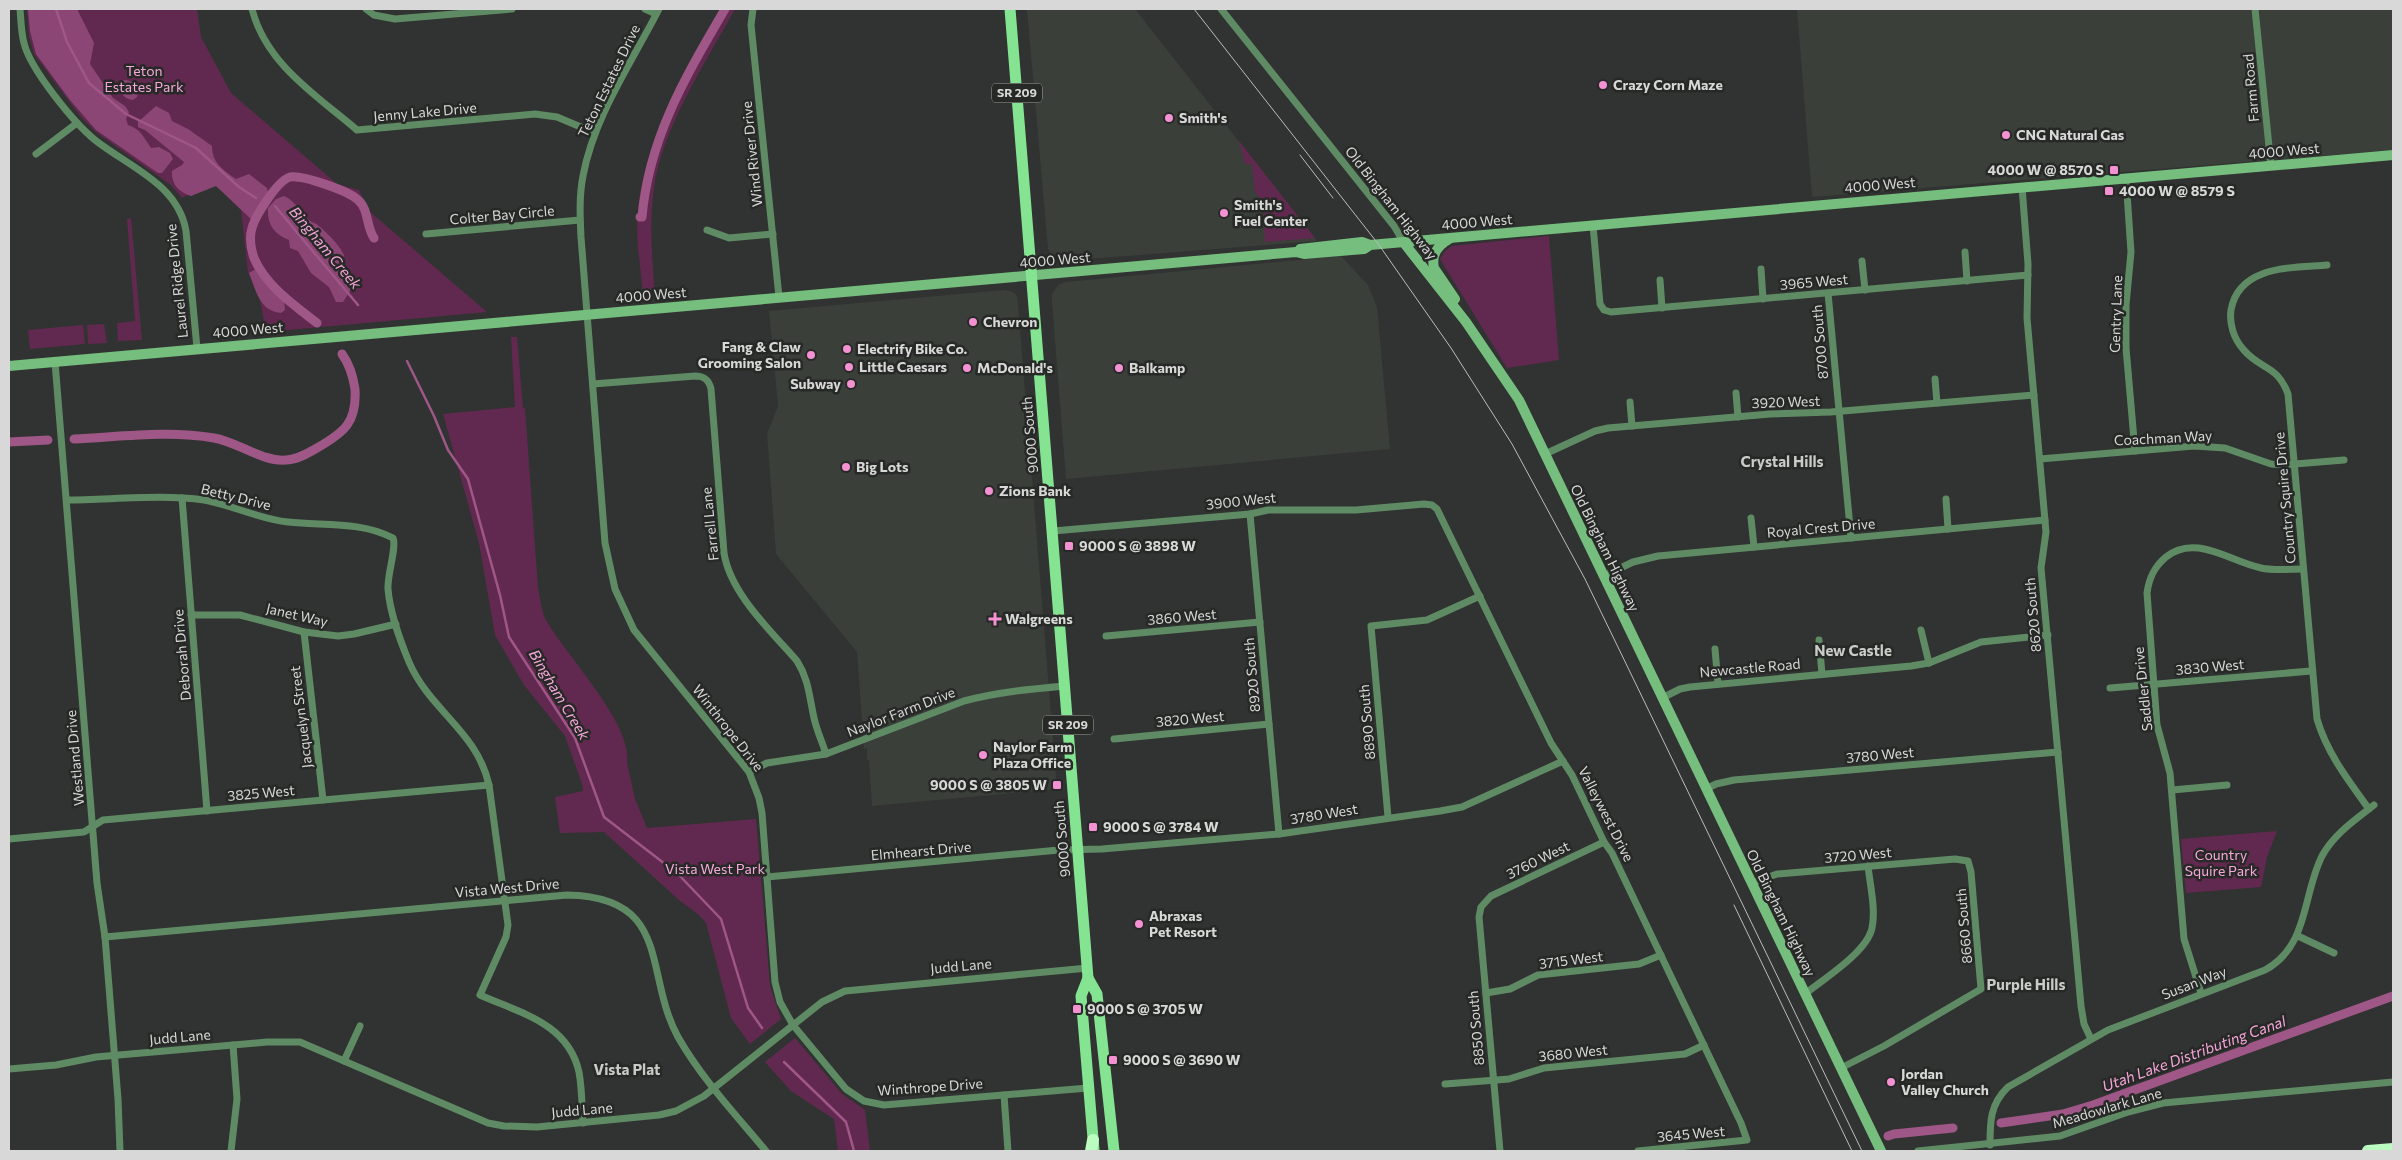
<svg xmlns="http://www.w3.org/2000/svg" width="2402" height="1160" font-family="Commissioner,sans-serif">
	<rect width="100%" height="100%" fill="#303331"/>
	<!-- built -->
	<g fill="#3a3f3a">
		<polygon points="1027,9 1135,9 1317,241 1063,261 1055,259 1048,249"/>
		<polygon points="1797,9 2393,9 2393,150 1812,197"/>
		<polygon points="1341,256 1368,285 1377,307 1390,449 1066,479 1052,302 1052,294 1058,285 1065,282"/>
		<polygon points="1004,290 1013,292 1017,296 1018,304 1057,789 872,806 869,760 867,760 867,748 864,749 857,652 776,554 767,434 778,406 769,311"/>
	</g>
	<!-- green -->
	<g fill="#622950">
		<polygon points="27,9 197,9 201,37 231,93 337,184 359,190 369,211 487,312 266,332 260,300 248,272 241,210 213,182 182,198 171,185 97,133 81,117 34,54 29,36"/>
		<path d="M721 9H735C706 62 662 128 654 188 649 223 652 259 655 294L643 295C641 268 635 238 638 211 645 137 685 73 721 9Z"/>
		<polygon points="1239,141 1315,238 1265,242 1263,215 1267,209 1255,192 1252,164 1245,164"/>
		<polygon points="131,218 142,340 118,341 117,323 135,321 127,219"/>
		<polygon points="1549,236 1559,360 1507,368 1440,259 1445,251 1452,246"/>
		<polygon points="104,324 107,343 88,344 87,325"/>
		<polygon points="83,325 85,344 30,349 28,330"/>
		<path d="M511 337H517L523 408H525L538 588C540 597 541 609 545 618 564 654 633 723 627 763L635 799 647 828 756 819 770 986 781 1019 750 1044 731 1018 706 923 699 915 679 900 604 832 560 833 555 797 583 791 582 784 565 736 524 685 495 635 479 543 443 414 515 407Z"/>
		<polygon points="2277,831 2267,857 2261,887 2186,893 2181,839"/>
		<polygon points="795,1038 842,1094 865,1110 870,1151 838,1151 834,1119 791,1091 765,1062"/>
	</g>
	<!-- forest -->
	<g fill="#8c4675">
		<path d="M28 9H77L94 43 90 64 113 98 125 106 129 112 126 119 128 125C141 129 144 138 151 148L159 147 170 153 173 159 162 173H158L96 130 70 100 36 54 30 31Z"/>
		<path d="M122 80C130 80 134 82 139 88L137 97 133 100C125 99 122 95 118 88Z"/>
		<path d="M156 106 169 113 172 121 188 129 212 146C212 163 223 170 236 179L249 174 267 188 269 197 252 220 216 186 191 196C179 192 171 184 172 171L182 165 184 162 145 130 138 127V122Z"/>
		<path d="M284 196C296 201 299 212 309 220 312 223 316 223 319 226 329 235 338 243 344 255L340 271 351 283 350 291 343 302H336L329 287 311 273 298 251 290 248 289 240C274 234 267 225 268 208L276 199Z"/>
		<path d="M258 268C262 272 267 274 270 279 276 286 277 293 284 299L285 310 281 313C259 311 256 290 249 273Z"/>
	</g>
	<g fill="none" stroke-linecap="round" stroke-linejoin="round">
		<!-- stream -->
		<g stroke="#9e5786" stroke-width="2.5">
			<polyline points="56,9 67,42 89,83 126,114 196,148 239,187 256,198"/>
			<polyline points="275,206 358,305"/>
			<polyline points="407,361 434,416 448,450 468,479 500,595 509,637 575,738 604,817 678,874 721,919 748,1008 762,1028"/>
			<polyline points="784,1062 846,1122 854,1151"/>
		</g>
		<!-- canal -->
		<g stroke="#9e5786" stroke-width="9">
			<path d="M640 217H642C649 137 686 76 725 9"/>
			<path d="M317 323C294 305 266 286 254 258 251 249 249 238 252 228 255 216 278 180 290 177 303 175 349 191 358 200 369 209 366 227 374 238"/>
			<path d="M74 439C119 437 169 430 214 438 238 442 262 462 286 460 297 460 308 453 317 448 345 432 357 422 355 389 353 376 350 365 342 354"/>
			<polyline points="9,442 48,440"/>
			<polyline points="2001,1123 2063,1114 2093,1105 2393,996"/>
			<polyline points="1888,1136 1894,1134 1953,1128"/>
		</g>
		<!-- street -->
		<g stroke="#5f8b64" stroke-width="7">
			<path d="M20 9C21 20 21 32 24 43 30 69 74 123 95 140 129 167 178 184 186 231L197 348"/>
			<path d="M252 9C266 64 316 95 357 130L535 114 557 117 595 133"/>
			<polyline points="366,9 374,15 395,19 512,9"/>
			<polyline points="645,9 656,14"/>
			<path d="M659 9C632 62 594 116 583 176 579 196 580 217 581 237L605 543 615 589 634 630 749 772 759 798 762 813 775 982 780 1002 793 1025 846 1089 864 1101 884 1105 1088 1088"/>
			<polyline points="753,9 751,25 779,297"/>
			<polyline points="1221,9 1394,226 1404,243"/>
			<polyline points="2255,9 2271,166"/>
			<polyline points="36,154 77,123"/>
			<polyline points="2126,178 2131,252 2126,305 2126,348 2135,451"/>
			<polyline points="2022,187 2028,264 2027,318 2046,532 2041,568 2081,1006 2084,1024 2091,1039"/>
			<polyline points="1593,225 1600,304 1604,310 1611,312 2028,275"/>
			<polyline points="707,230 729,238 773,234"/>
			<polyline points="426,234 580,220"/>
			<polyline points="1965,252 1967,281"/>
			<polyline points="1862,261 1865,290"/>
			<path d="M2327 265C2292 268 2239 265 2231 310 2229 324 2234 339 2243 349 2260 370 2277 364 2288 394L2317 719C2327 753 2348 780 2369 809"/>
			<polyline points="1761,269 1763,299"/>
			<polyline points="1660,280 1662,308"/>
			<polyline points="1828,293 1851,538"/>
			<polyline points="55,362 97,883 105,937 118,1099 120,1151"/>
			<polyline points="1935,379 1937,403"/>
			<path d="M593 384 695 376C704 376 709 380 711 389L724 553C730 593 771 631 797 661 808 678 809 694 813 713 815 727 822 741 826 754"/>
			<polyline points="1736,393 1738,417"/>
			<polyline points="1630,402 1632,426"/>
			<polyline points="1545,454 1595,431 1608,428 1770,414 1831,412 2034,395"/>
			<polyline points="2040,459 2194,446 2225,448 2271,464 2284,465 2344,460"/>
			<polyline points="182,498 207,811"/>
			<polyline points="1946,499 1948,529"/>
			<path d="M67 500C109 500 162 494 204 500 232 505 259 519 288 522 322 526 361 521 393 538 397 547 387 575 388 589 390 614 400 640 409 662 430 711 477 731 489 785L508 925 506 937 480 995C520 1013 568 1023 579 1072 582 1089 582 1106 583 1123"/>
			<polyline points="1250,514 1279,834"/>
			<polyline points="1751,518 1754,547"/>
			<polyline points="1053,531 1250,514 1268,510 1356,510 1424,504 1432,505 1437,509 1551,743 1572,775 1604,842 1612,853 1741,1123 1747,1140 1638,1151"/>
			<polyline points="1604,576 1633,562 1658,556 2045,520"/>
			<polyline points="191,615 240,615 304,632 338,636 354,634 396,624"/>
			<polyline points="1921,630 1929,663"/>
			<polyline points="304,632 323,800"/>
			<polyline points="1106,636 1260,622"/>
			<polyline points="1819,640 1822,674"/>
			<polyline points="1715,649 1718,684"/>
			<polyline points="2110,688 2311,671"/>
			<polyline points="1662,698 1680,689 1690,687 1911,666 1929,663 1981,642 2048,635"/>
			<polyline points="1114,739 1269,724"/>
			<path d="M749 772 767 763 826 754 964 701C998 692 1031 689 1065 686"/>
			<polyline points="1706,789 1716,784 1734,780 2058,752"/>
			<polyline points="2172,790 2227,785"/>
			<polyline points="1388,817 1371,626 1427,620 1480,596"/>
			<polyline points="9,839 84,832 103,820 489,785"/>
			<polyline points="767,877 1059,850 1102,849 1279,834 1440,811 1462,807 1563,761"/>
			<polyline points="1752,883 1777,874 1955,859 1968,861 1971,872 1981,989 1884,1046 1841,1068"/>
			<polyline points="2298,936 2334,953"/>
			<path d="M105 937 567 895C673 897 643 973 678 1037 702 1079 735 1114 766 1151"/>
			<polyline points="1486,993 1510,989 1538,975 1639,964 1661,955"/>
			<path d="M2201 993 2184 939 2170 773 2157 725 2147 593C2149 578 2154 567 2166 557 2195 533 2231 562 2261 568 2275 571 2289 569 2303 569"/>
			<path d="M1805 994C1825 978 1867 952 1872 928 1876 909 1870 885 1868 866"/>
			<polyline points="344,1061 360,1026"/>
			<polyline points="9,1069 56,1065 96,1057 267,1042 300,1042 488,1123 504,1126 537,1127 659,1115 676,1111 704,1096 822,1002 845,991 1088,968"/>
			<polyline points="1445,1084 1509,1079 1544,1068 1685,1054 1704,1045"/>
			<polyline points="1004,1095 1008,1151"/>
			<path d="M1990 1145C1990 1122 1990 1104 2008 1087L2108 1030 2265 970C2309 946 2302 896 2322 856 2334 834 2355 820 2374 805"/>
			<polyline points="231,1151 237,1099 233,1045"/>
			<polyline points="1500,1151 1479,917 1481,907 1491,896 1604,842"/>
			<polyline points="1918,1151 2060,1136 2128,1112 2163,1103 2393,1082"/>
		</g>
		<!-- secondary -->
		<g stroke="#75be7e" stroke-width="10">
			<path d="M1449 239C1438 245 1431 255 1434 268L1455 299"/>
			<polyline points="1404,243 1466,322 1519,400 1881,1151"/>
			<polyline points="1300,249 1362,242 1370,245"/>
			<polyline points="9,366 1296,252 1304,254 1364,249 1370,245 2393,155"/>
		</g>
		<!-- primary -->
		<g stroke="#85e492" stroke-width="11">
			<polyline points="1010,9 1088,978 1097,994 1114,1151"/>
			<polyline points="1088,978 1081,996 1094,1150"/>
		</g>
		<!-- highway -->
		<g stroke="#bbfcc1" stroke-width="12">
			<polyline points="1091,1151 1093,1140"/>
			<polyline points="2368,1151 2393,1149"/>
		</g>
		<!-- tram -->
		<g stroke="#babcbb" stroke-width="1">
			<polyline points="1194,9 1379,245 1451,348 1512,444 1585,579 1862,1151"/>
			<polyline points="1300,155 1333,198"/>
			<polyline points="1734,905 1852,1151"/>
		</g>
	</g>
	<!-- markers -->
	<g fill="#f491d3" stroke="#272927" stroke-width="2">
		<circle cx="1603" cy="85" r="5"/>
		<circle cx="1169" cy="118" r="5"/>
		<circle cx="2006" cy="135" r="5"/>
		<rect x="2109" y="165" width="10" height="10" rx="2.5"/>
		<rect x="2104" y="186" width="10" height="10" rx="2.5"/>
		<circle cx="1224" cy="213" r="5"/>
		<circle cx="973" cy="322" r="5"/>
		<circle cx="847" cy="349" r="5"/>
		<circle cx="811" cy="355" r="5"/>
		<circle cx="849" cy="367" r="5"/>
		<circle cx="967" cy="368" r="5"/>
		<circle cx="1119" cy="368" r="5"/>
		<circle cx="851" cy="384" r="5"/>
		<circle cx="846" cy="467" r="5"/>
		<circle cx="989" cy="491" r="5"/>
		<rect x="1064" y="541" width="10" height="10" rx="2.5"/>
		<path d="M992.5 611.5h5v5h5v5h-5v5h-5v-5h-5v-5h5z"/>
		<circle cx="983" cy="755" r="5"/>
		<rect x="1052" y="780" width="10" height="10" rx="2.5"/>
		<rect x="1088" y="822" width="10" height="10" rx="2.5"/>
		<circle cx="1139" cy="924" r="5"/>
		<rect x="1072" y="1004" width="10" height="10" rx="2.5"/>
		<rect x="1108" y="1055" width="10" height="10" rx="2.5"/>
		<circle cx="1891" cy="1082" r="5"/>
	</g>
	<g text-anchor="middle" stroke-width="5" stroke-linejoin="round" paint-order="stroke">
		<!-- shield labels -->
		<g fill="#272927" stroke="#a2a4a2" stroke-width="1">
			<rect x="992" y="83.5" width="50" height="19" rx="4"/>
			<rect x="1043" y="715.5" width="50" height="19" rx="4"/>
		</g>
		<g font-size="12" font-weight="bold" fill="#d7d8d7">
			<text x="1017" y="97">SR 209</text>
			<text x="1068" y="729">SR 209</text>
		</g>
		<!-- park labels -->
		<g font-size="14" fill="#f7a8db" stroke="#272927">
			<text x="144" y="76">Teton<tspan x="144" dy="16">Estates Park</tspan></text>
			<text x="2221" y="860">Country<tspan x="2221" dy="16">Squire Park</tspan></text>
			<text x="715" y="874">Vista West Park</text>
		</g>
		<!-- street labels -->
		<g font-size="14" fill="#d7d8d7" stroke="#272927">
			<text transform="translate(609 81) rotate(-64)" y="5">Teton Estates Drive</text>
			<text transform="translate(2251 88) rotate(-95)" y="5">Farm Road</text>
			<text transform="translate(425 112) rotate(-5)" y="5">Jenny Lake Drive</text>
			<text transform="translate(2284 151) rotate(-5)" y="5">4000 West</text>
			<text transform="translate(752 154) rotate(-96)" y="5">Wind River Drive</text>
			<text transform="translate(1880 185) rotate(-5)" y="5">4000 West</text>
			<text transform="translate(1391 203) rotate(52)" y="5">Old Bingham Highway</text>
			<text transform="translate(502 215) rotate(-5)" y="5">Colter Bay Circle</text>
			<text transform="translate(1477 222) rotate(-5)" y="5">4000 West</text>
			<text transform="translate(1055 260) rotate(-5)" y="5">4000 West</text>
			<text transform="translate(177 281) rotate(-96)" y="5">Laurel Ridge Drive</text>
			<text transform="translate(1814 282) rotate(-5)" y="5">3965 West</text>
			<text transform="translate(651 295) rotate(-5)" y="5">4000 West</text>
			<text transform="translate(2116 314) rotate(-88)" y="5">Gentry Lane</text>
			<text transform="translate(248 330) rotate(-5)" y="5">4000 West</text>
			<text transform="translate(1820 342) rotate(-95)" y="5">8700 South</text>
			<text transform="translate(1786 402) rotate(-2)" y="5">3920 West</text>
			<text transform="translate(1030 435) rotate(-95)" y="5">9000 South</text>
			<text transform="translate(2163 438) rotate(-3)" y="5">Coachman Way</text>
			<text transform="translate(236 497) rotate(14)" y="5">Betty Drive</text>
			<text transform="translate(2285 498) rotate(-95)" y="5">Country Squire Drive</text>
			<text transform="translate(1241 501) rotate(-6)" y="5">3900 West</text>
			<text transform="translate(710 524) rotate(-96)" y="5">Farrell Lane</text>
			<text transform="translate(1821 528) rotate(-5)" y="5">Royal Crest Drive</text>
			<text transform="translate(1605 548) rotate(64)" y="5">Old Bingham Highway</text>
			<text transform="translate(297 615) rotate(13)" y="5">Janet Way</text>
			<text transform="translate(2033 615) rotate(-95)" y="5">8620 South</text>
			<text transform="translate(1182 617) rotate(-5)" y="5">3860 West</text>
			<text transform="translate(182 655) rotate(-95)" y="5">Deborah Drive</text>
			<text transform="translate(2210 667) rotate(-5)" y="5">3830 West</text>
			<text transform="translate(1750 668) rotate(-5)" y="5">Newcastle Road</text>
			<text transform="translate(1252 675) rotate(-95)" y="5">8920 South</text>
			<text transform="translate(2143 689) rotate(-96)" y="5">Saddler Drive</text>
			<text transform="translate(901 712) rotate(-21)" y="5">Naylor Farm Drive</text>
			<text transform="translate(301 717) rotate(-97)" y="5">Jacquelyn Street</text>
			<text transform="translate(1190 719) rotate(-5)" y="5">3820 West</text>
			<text transform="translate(1367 722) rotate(-95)" y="5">8890 South</text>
			<text transform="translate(728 728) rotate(52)" y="5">Winthrope Drive</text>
			<text transform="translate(1880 755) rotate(-5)" y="5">3780 West</text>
			<text transform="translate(75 758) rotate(-95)" y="5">Westland Drive</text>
			<text transform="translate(261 793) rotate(-5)" y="5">3825 West</text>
			<text transform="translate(1324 814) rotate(-9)" y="5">3780 West</text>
			<text transform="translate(1606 814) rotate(63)" y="5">Valleywest Drive</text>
			<text transform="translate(1062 839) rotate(-95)" y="5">9000 South</text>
			<text transform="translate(921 851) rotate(-5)" y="5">Elmhearst Drive</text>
			<text transform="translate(1858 855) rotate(-5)" y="5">3720 West</text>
			<text transform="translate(1538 860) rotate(-26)" y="5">3760 West</text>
			<text transform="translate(507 888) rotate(-5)" y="5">Vista West Drive</text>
			<text transform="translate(1781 913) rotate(64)" y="5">Old Bingham Highway</text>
			<text transform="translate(1964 926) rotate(-95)" y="5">8660 South</text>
			<text transform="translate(1571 960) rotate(-7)" y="5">3715 West</text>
			<text transform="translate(961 966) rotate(-5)" y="5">Judd Lane</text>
			<text transform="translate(2194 983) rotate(-21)" y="5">Susan Way</text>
			<text transform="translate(1476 1028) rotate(-95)" y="5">8850 South</text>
			<text transform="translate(180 1037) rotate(-5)" y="5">Judd Lane</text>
			<text transform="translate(1573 1053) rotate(-6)" y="5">3680 West</text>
			<text transform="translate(930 1087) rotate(-4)" y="5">Winthrope Drive</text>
			<text transform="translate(2107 1108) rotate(-16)" y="5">Meadowlark Lane</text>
			<text transform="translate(582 1110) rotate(-5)" y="5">Judd Lane</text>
			<text transform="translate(1691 1134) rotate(-5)" y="5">3645 West</text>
		</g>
		<!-- poi labels -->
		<g font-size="14" font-weight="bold" fill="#d7d8d7" stroke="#272927" text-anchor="start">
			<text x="1613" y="90">Crazy Corn Maze</text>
			<text x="1179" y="123">Smith's</text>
			<text x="2016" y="140">CNG Natural Gas</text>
			<text x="2104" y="175" text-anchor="end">4000 W @ 8570 S</text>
			<text x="2119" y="196">4000 W @ 8579 S</text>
			<text x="1234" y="210">Smith's<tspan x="1234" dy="16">Fuel Center</tspan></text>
			<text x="983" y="327">Chevron</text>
			<text x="801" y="352" text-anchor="end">Fang &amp; Claw<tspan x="801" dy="16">Grooming Salon</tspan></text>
			<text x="857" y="354">Electrify Bike Co.</text>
			<text x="859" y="372">Little Caesars</text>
			<text x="977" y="373">McDonald's</text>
			<text x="1129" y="373">Balkamp</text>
			<text x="841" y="389" text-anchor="end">Subway</text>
			<text x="856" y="472">Big Lots</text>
			<text x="999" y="496">Zions Bank</text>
			<text x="1079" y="551">9000 S @ 3898 W</text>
			<text x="1005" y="624">Walgreens</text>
			<text x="993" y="752">Naylor Farm<tspan x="993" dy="16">Plaza Office</tspan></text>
			<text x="1047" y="790" text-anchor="end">9000 S @ 3805 W</text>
			<text x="1103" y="832">9000 S @ 3784 W</text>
			<text x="1149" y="921">Abraxas<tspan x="1149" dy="16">Pet Resort</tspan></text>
			<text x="1087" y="1014">9000 S @ 3705 W</text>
			<text x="1123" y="1065">9000 S @ 3690 W</text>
			<text x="1901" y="1079">Jordan<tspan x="1901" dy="16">Valley Church</tspan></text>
		</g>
		<!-- water labels -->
		<g font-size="15" font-style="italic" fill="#f5a5d9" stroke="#272927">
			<text transform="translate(325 248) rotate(50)" y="5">Bingham Creek</text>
			<text transform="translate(559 695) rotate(59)" y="5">Bingham Creek</text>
			<text transform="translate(2194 1054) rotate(-20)" y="5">Utah Lake Distributing Canal</text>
		</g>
		<!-- neighbourhood labels -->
		<g font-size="15" font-weight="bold" fill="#c8cbc8" stroke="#272927">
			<text x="1782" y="467">Crystal Hills</text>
			<text x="1853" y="656">New Castle</text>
			<text x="2026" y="990">Purple Hills</text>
			<text x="627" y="1075">Vista Plat</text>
		</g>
	</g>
	<!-- border -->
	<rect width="2402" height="1160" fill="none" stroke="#d7d8d7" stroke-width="20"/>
</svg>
